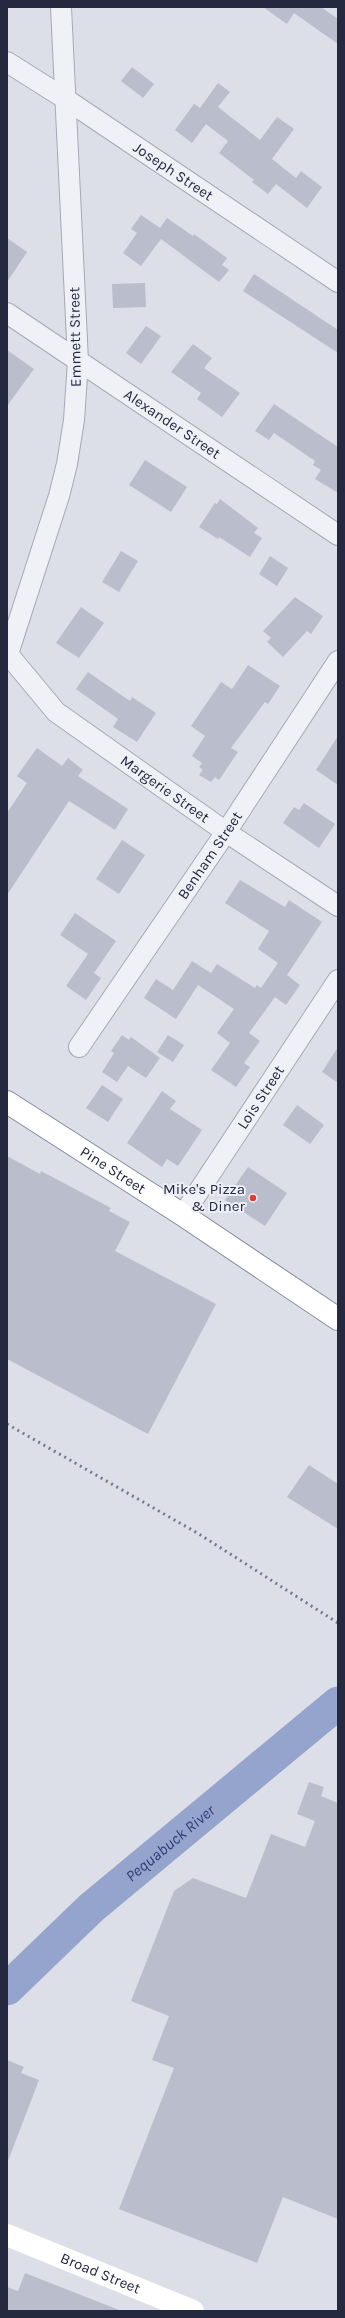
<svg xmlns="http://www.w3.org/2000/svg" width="345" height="2318" font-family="Karla,sans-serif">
	<rect width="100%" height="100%" fill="#dddfe8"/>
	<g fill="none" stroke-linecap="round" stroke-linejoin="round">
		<!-- river -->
		<path stroke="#94a4cc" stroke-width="33" id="s1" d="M7 1989 91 1908 338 1703"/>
	</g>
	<!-- building -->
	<g fill="#babdcc">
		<polygon points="263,7 321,7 338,19 338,44 294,13 287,24"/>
		<polygon points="132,67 154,84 143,98 121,81"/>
		<polygon points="218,83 230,92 218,107 260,140 277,117 294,129 272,159 296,178 301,171 322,187 307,208 276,184 268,194 252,182 254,180 219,153 228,141 206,124 192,143 175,130 194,104 200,108"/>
		<polygon points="141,215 160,228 167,218 193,236 194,234 227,258 222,265 229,270 219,282 161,239 141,266 123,253 137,233 131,229"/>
		<polygon points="7,238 27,252 7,282"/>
		<polygon points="254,274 338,330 338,353 243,291"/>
		<polygon points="145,283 146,307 113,308 112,284"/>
		<polygon points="146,326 161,336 141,364 126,353"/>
		<polygon points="193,344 212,358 204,368 240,393 222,417 197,399 201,393 171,372"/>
		<polygon points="7,350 34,369 7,406"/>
		<polygon points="274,404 338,447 338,493 315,479 321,470 313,465 315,461 274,433 269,440 255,431"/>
		<polygon points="145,460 187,487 171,512 129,485"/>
		<polygon points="220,499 258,528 254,533 262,538 250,557 219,537 218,539 199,527 215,503 217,504"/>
		<polygon points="121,551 138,561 119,592 102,582"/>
		<polygon points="270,556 288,568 277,586 259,574"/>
		<polygon points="295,597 323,616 311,634 307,631 283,657 267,642 271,638 263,631"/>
		<polygon points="81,607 104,623 79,658 56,643"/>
		<polygon points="248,665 280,686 268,704 265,702 231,748 238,752 219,780 215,777 211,782 199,775 203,770 199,767 202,763 192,756 205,736 191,726 221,682 232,689"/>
		<polygon points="88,672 130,701 132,697 156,713 137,742 113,727 118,719 76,689"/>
		<polygon points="338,736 338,785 316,770"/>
		<polygon points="37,748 62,766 68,758 83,770 78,776 128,809 115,830 69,801 7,895 7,813 27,783 17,776"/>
		<polygon points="304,803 335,824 319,848 283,823 294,807 299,810"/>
		<polygon points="122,840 145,855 119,894 96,879"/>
		<polygon points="240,880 285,907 289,900 322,922 287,975 300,985 286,1005 275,997 249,1033 260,1041 244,1063 250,1067 236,1087 211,1070 230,1043 217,1033 234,1009 198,985 176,1019 144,998 156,979 173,990 192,961 211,973 217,964 255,988 257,985 261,988 278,963 258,949 269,931 225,903"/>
		<polygon points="75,913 116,941 94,973 101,978 86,1000 66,986 88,954 60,935"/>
		<polygon points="122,1035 129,1040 131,1037 160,1058 146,1078 128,1066 117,1082 102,1072 114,1053 111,1051"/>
		<polygon points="168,1035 184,1045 173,1062 157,1052"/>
		<polygon points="338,1047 338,1083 322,1072"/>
		<polygon points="102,1085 123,1099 108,1122 86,1108"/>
		<polygon points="162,1091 176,1101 170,1109 202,1130 178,1166 167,1159 162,1167 127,1143"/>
		<polygon points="297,1105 324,1125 310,1144 283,1125"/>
		<polygon points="7,1156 40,1174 41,1171 111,1208 109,1211 130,1222 115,1251 216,1304 148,1434 7,1359"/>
		<polygon points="248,1167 287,1193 265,1226 225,1200"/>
		<polygon points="309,1465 338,1484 338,1529 287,1497"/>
		<polygon points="309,1782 324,1787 321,1796 338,1803 338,2219 283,2197 257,2263 119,2209 174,2068 152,2060 169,2016 131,2001 174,1891 193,1878 246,1898 271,1834 305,1847 315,1821 297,1814"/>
		<polygon points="7,2060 24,2067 21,2073 39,2080 8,2161"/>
		<polygon points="25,2273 119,2310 118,2311 7,2311 7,2287 18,2291"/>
	</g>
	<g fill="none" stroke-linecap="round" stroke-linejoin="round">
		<defs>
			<g id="minor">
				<path id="s2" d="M7 62 64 98 338 282"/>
				<path id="s3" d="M7 313 338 535"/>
				<path id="s4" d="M7 653 56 712 226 832 338 906"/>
				<polyline points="7,657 59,496 67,464 74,420 78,361 61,7"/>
				<path id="s5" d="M79 1047 226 832 338 661"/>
				<path id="s6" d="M183 1215 338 980"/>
			</g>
			<g id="trunk">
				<path id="s8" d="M7 1102 183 1215 338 1319"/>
			</g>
		</defs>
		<!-- minor casing -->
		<use href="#minor" stroke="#a6a8b6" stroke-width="22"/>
		<!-- trunk casing -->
		<use href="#trunk" stroke="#8389a0" stroke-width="24"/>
		<!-- minor -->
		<use href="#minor" stroke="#f0f1f6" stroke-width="20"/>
		<!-- secondary -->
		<path stroke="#fff" stroke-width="22" id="s7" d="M7 2235 193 2311"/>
		<!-- trunk -->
		<use href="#trunk" stroke="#fff" stroke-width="22"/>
		<!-- rail -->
		<polyline stroke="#757a93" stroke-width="3" stroke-dasharray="2 4" stroke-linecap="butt" points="7,1424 199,1534 338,1623"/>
	</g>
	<!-- markers -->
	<circle fill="#da3e35" stroke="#edeff6" stroke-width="1.5" cx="253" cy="1198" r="4"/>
	<g text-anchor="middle" stroke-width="4" stroke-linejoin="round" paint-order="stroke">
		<!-- street labels -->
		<g font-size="15" fill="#252940" stroke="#edeff6">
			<text dy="5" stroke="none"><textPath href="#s2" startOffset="199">Joseph Street</textPath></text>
			<text transform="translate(75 337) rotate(-91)" y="5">Emmett Street</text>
			<text dy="5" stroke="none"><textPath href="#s3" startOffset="199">Alexander Street</textPath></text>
			<text dy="5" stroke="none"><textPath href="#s4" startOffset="210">Margerie Street</textPath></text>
			<text dy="5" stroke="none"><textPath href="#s5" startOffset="232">Benham Street</textPath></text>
			<text dy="5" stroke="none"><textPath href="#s6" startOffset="141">Lois Street</textPath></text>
			<text dy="5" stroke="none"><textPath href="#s8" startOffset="126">Pine Street</textPath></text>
			<text dy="5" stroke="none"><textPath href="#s7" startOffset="101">Broad Street</textPath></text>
		</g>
		<!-- poi labels -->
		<g font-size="15" fill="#252940" stroke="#edeff6" text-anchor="end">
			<text x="245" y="1194">Mike's Pizza<tspan x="245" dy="17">&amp; Diner</tspan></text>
		</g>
		<!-- water labels -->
		<g font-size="16" font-style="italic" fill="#2c3e78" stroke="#edeff6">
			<text dy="6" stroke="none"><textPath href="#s1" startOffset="219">Pequabuck River</textPath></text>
		</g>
	</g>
	<!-- border -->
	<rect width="345" height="2318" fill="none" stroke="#252940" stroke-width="16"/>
</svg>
